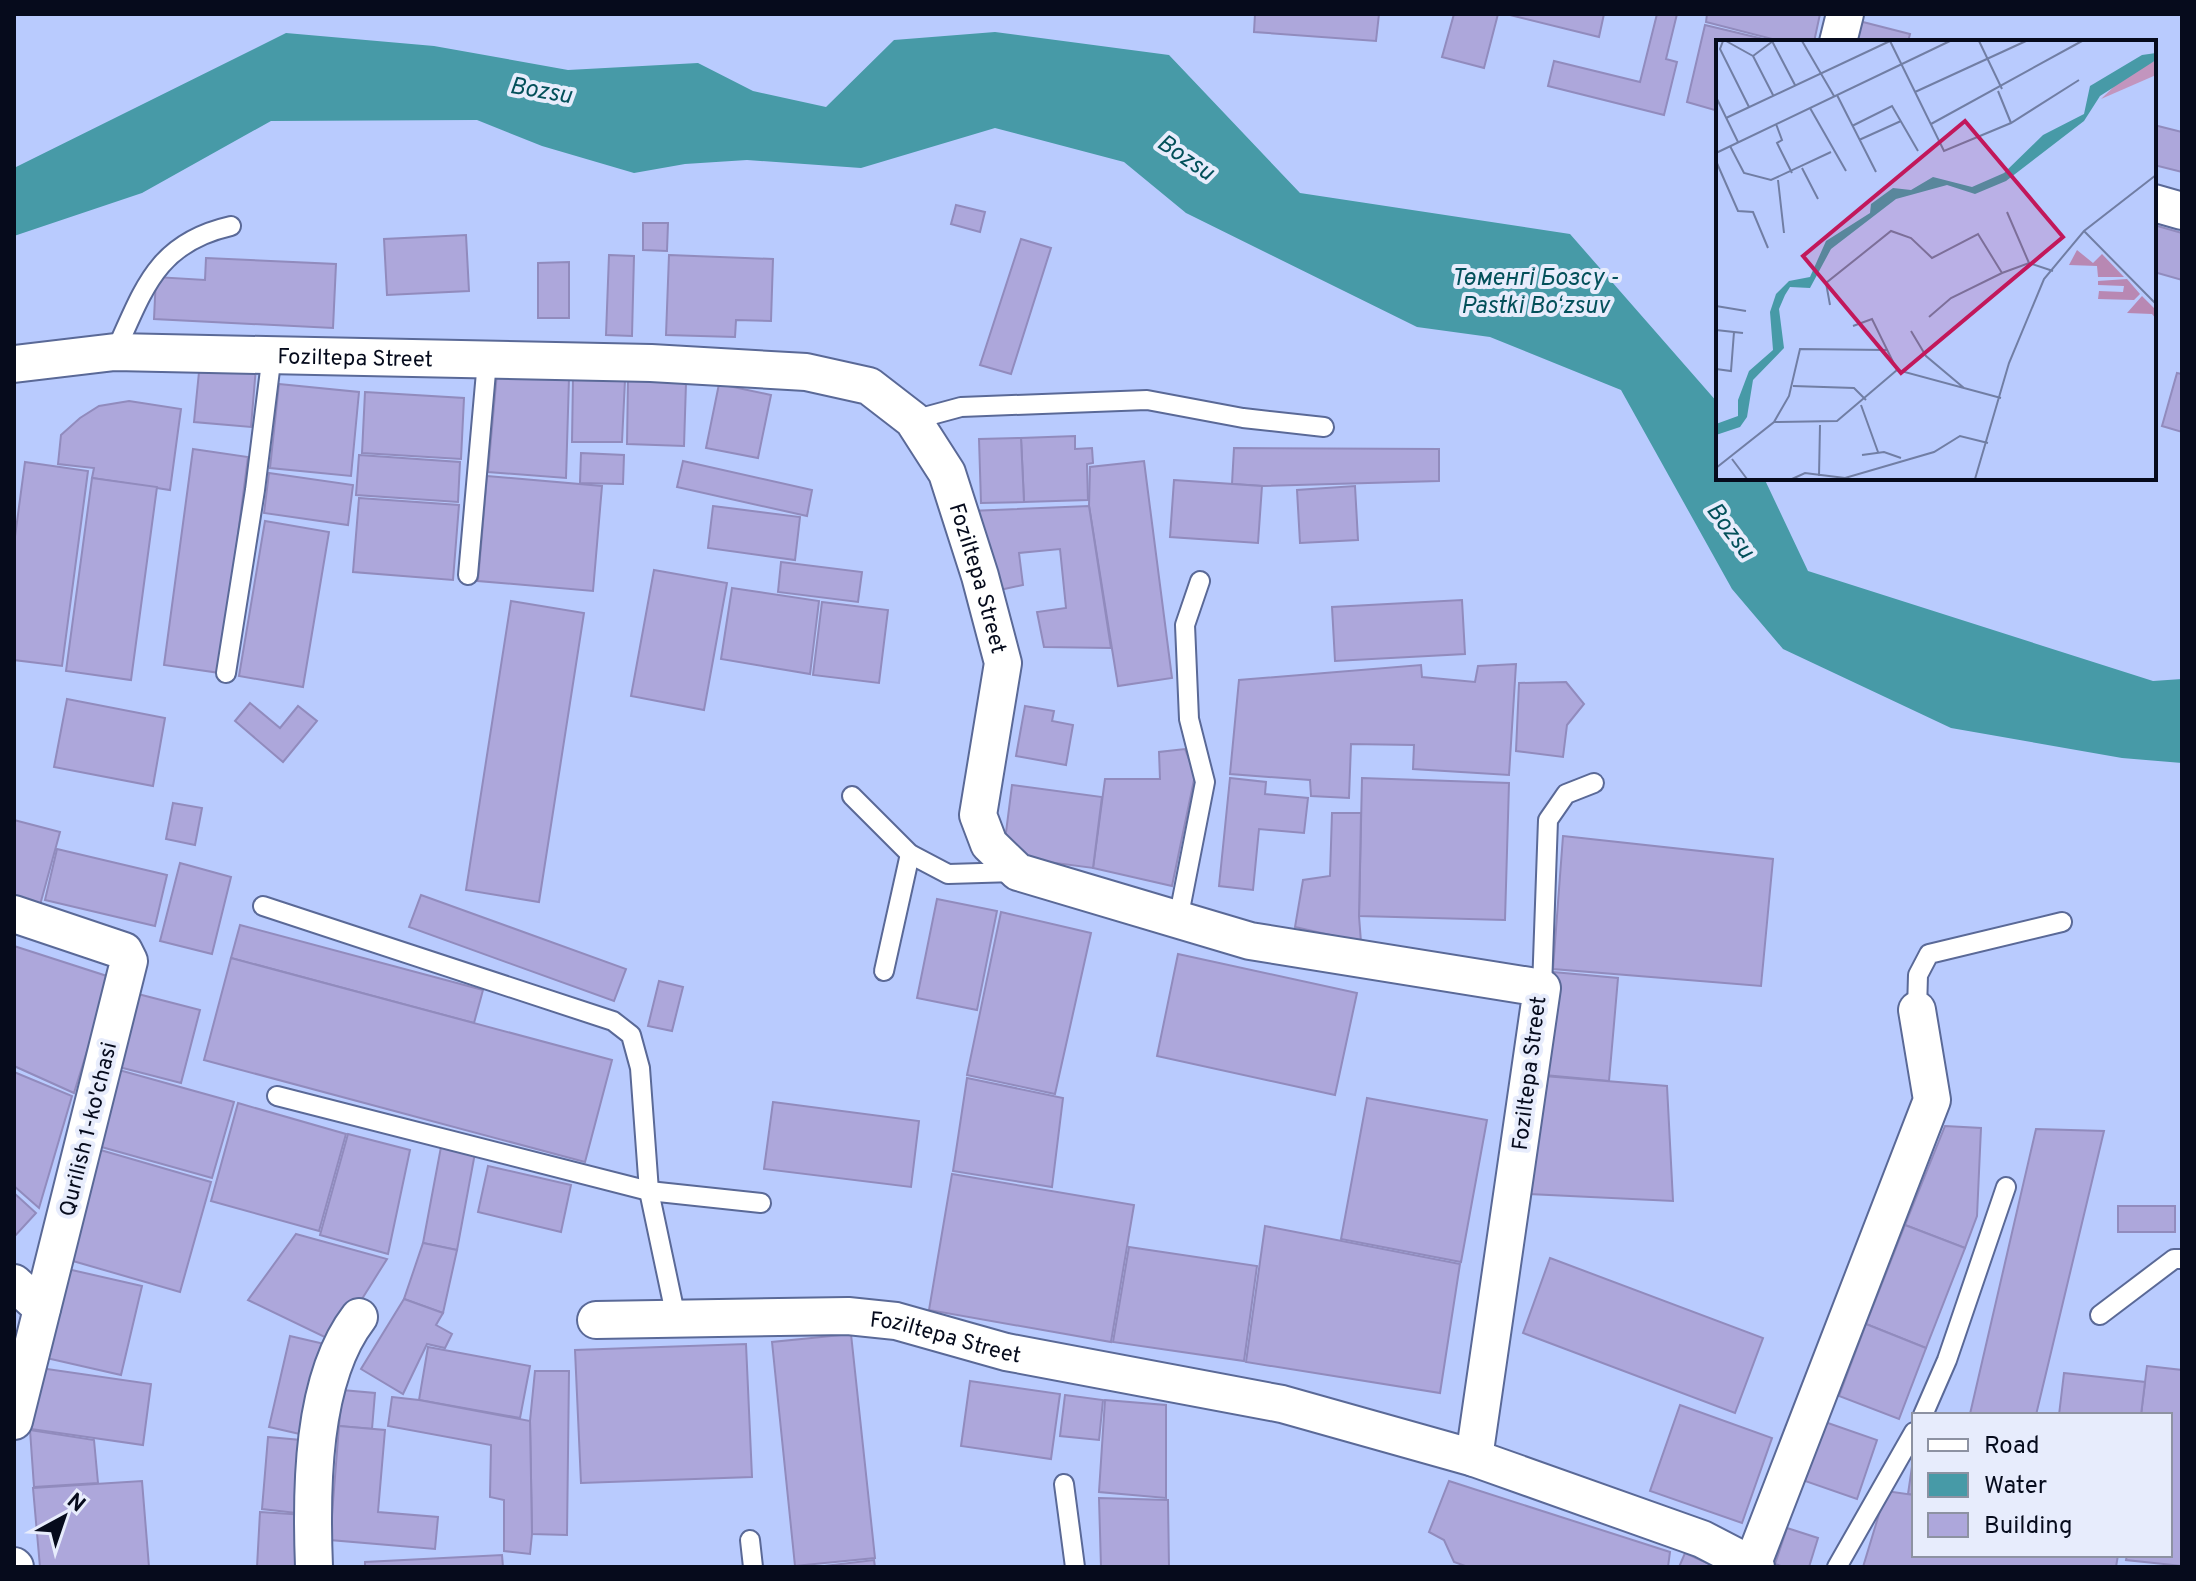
<svg xmlns="http://www.w3.org/2000/svg" width="2196" height="1581" font-family="Overpass,sans-serif">
	<rect width="100%" height="100%" fill="#b9cbfe"/>
	<!-- water -->
	<polygon fill="#479aa7" points="995,32 1169,55 1300,193 1570,234 1718,403 1718,478 1764,478 1808,571 2153,681 2182,679 2182,763 2122,758 1951,728 1783,649 1732,589 1621,390 1490,337 1417,327 1186,213 1124,162 995,128 861,168 747,160 685,164 634,173 542,146 477,120 271,121 142,193 14,236 14,168 286,33 434,46 568,70 698,63 753,91 826,107 894,40"/>
	<!-- building -->
	<g fill="#ada7db" stroke="#918bbd" stroke-width="2">
		<polygon points="1255,14 1379,14 1376,41 1254,32"/>
		<polygon points="1454,14 1498,14 1484,68 1442,57"/>
		<polygon points="1506,14 1604,14 1599,37"/>
		<polygon points="1657,14 1677,14 1666,59 1677,62 1664,115 1548,86 1554,61 1640,82"/>
		<polygon points="1707,14 1820,14 1814,42 1784,42 1706,22"/>
		<polygon points="1859,21 1910,34 1908,42 1854,42"/>
		<polygon points="1705,25 1776,42 1718,42 1718,111 1687,102"/>
		<polygon points="2154,125 2182,132 2182,172 2154,165"/>
		<polygon points="956,205 985,212 980,232 951,224"/>
		<polygon points="643,223 668,223 667,251 643,250"/>
		<polygon points="2154,225 2182,233 2182,280 2154,272"/>
		<polygon points="466,235 469,291 387,295 384,239"/>
		<polygon points="1021,239 1051,248 1011,374 980,365"/>
		<polygon points="609,255 634,256 632,336 606,335"/>
		<polygon points="669,255 773,259 771,321 736,320 735,337 666,335"/>
		<polygon points="206,258 336,264 333,328 154,319 156,277 205,280"/>
		<polygon points="569,262 569,318 538,318 538,263"/>
		<polygon points="200,362 256,367 251,427 194,422"/>
		<polygon points="497,373 569,378 566,478 488,472"/>
		<polygon points="2177,373 2182,374 2182,432 2162,426"/>
		<polygon points="573,378 625,380 622,442 572,442"/>
		<polygon points="628,379 686,383 684,446 627,444"/>
		<polygon points="279,384 359,392 351,476 270,468"/>
		<polygon points="719,384 771,395 758,458 706,448"/>
		<polygon points="365,392 464,398 461,459 362,453"/>
		<polygon points="129,401 181,409 170,490 92,478 94,468 58,464 61,435 80,418 99,406"/>
		<polygon points="1075,436 1075,449 1092,448 1093,463 1087,464 1088,500 1024,502 1021,438"/>
		<polygon points="1021,438 1024,502 981,503 979,439"/>
		<polygon points="1234,448 1439,449 1439,481 1262,486 1232,484"/>
		<polygon points="193,449 248,457 220,673 164,665"/>
		<polygon points="581,453 624,455 623,484 580,483"/>
		<polygon points="359,455 460,462 458,502 356,495"/>
		<polygon points="683,461 812,490 807,516 677,487"/>
		<polygon points="1144,461 1172,678 1118,686 1089,506 1090,467"/>
		<polygon points="25,462 88,471 62,666 14,660 14,544"/>
		<polygon points="269,473 353,485 348,525 264,513"/>
		<polygon points="487,476 602,486 593,591 478,581"/>
		<polygon points="92,478 157,487 131,680 66,671"/>
		<polygon points="1174,480 1262,486 1258,543 1170,537"/>
		<polygon points="1355,486 1358,540 1300,543 1297,490"/>
		<polygon points="359,498 459,505 453,580 353,572"/>
		<polygon points="713,506 800,517 795,560 708,548"/>
		<polygon points="1089,506 1111,648 1044,647 1037,612 1066,608 1060,549 1019,553 1023,585 995,591 970,511"/>
		<polygon points="265,521 329,532 303,687 239,676"/>
		<polygon points="781,562 862,572 858,602 778,592"/>
		<polygon points="654,570 727,583 704,710 631,696"/>
		<polygon points="732,588 819,601 810,674 721,659"/>
		<polygon points="1462,600 1465,654 1335,661 1332,607"/>
		<polygon points="511,601 584,613 539,902 466,890"/>
		<polygon points="822,602 888,610 879,683 813,675"/>
		<polygon points="1516,664 1509,775 1413,769 1414,745 1351,744 1349,798 1311,796 1310,780 1230,774 1239,680 1421,665 1422,677 1475,682 1478,666"/>
		<polygon points="1566,682 1584,704 1567,725 1563,757 1516,751 1519,683"/>
		<polygon points="67,699 165,718 153,786 54,767"/>
		<polygon points="250,703 280,728 298,706 317,721 283,762 235,721"/>
		<polygon points="1025,706 1054,711 1052,721 1073,725 1066,765 1016,756"/>
		<polygon points="1185,749 1195,775 1172,886 1093,868 1105,779 1160,779 1159,752"/>
		<polygon points="1230,778 1266,782 1265,794 1308,798 1304,833 1259,829 1253,890 1219,886"/>
		<polygon points="1362,778 1509,783 1505,920 1359,916"/>
		<polygon points="1012,785 1102,797 1093,868 1003,856"/>
		<polygon points="173,803 202,808 195,845 166,839"/>
		<polygon points="1332,813 1361,813 1359,916 1361,942 1295,927 1303,880 1330,876"/>
		<polygon points="14,820 60,832 40,905 14,898"/>
		<polygon points="1563,836 1773,859 1761,986 1553,969"/>
		<polygon points="57,849 167,875 155,926 45,900"/>
		<polygon points="180,863 231,877 212,954 160,941"/>
		<polygon points="421,895 626,969 614,1001 409,927"/>
		<polygon points="937,899 997,911 977,1010 917,998"/>
		<polygon points="1001,912 1091,933 1055,1094 967,1075"/>
		<polygon points="240,925 483,990 474,1023 231,958"/>
		<polygon points="14,946 110,977 74,1093 14,1066"/>
		<polygon points="1178,954 1357,993 1335,1095 1157,1056"/>
		<polygon points="231,958 612,1060 585,1162 204,1060"/>
		<polygon points="1553,972 1618,978 1609,1081 1544,1075"/>
		<polygon points="659,981 683,987 672,1031 648,1026"/>
		<polygon points="138,994 200,1010 181,1083 119,1067"/>
		<polygon points="119,1070 234,1102 212,1178 98,1146"/>
		<polygon points="14,1072 72,1096 39,1208 14,1186"/>
		<polygon points="1544,1076 1667,1086 1673,1201 1529,1194"/>
		<polygon points="967,1078 1063,1098 1052,1187 953,1171"/>
		<polygon points="1367,1098 1487,1120 1461,1262 1341,1239"/>
		<polygon points="773,1102 919,1121 911,1187 764,1169"/>
		<polygon points="238,1103 346,1134 319,1231 211,1201"/>
		<polygon points="1945,1126 1981,1128 1977,1216 1965,1248 1905,1225"/>
		<polygon points="2036,1129 2104,1131 2036,1415 1974,1415 1970,1414"/>
		<polygon points="348,1134 410,1150 388,1254 320,1235"/>
		<polygon points="441,1147 475,1153 457,1250 423,1243"/>
		<polygon points="97,1149 211,1182 180,1292 66,1259"/>
		<polygon points="488,1166 571,1185 561,1232 478,1212"/>
		<polygon points="952,1174 1134,1205 1111,1342 929,1310"/>
		<polygon points="14,1193 36,1213 14,1237"/>
		<rect x="2118" y="1206" width="57" height="26"/>
		<polygon points="1905,1225 1965,1248 1926,1348 1866,1324"/>
		<polygon points="1265,1226 1460,1264 1440,1393 1246,1362"/>
		<polygon points="296,1234 387,1259 335,1342 248,1300"/>
		<polygon points="423,1243 457,1250 443,1313 404,1299"/>
		<polygon points="1129,1247 1257,1266 1244,1361 1113,1342"/>
		<polygon points="1550,1258 1763,1338 1735,1413 1523,1333"/>
		<polygon points="63,1268 142,1286 121,1375 42,1357"/>
		<polygon points="404,1299 443,1313 436,1325 452,1334 445,1348 427,1344 403,1394 361,1369"/>
		<polygon points="1866,1324 1926,1348 1899,1419 1839,1396"/>
		<polygon points="851,1334 875,1558 795,1566 772,1342"/>
		<polygon points="290,1336 333,1346 313,1437 269,1427"/>
		<polygon points="746,1344 752,1477 581,1483 575,1350"/>
		<polygon points="428,1347 530,1366 520,1418 419,1400"/>
		<polygon points="2147,1366 2182,1370 2182,1566 2126,1560 2127,1555 2170,1555 2170,1415 2141,1415"/>
		<polygon points="40,1368 151,1384 143,1445 31,1429"/>
		<polygon points="535,1371 569,1371 567,1535 532,1534 530,1421"/>
		<polygon points="2064,1373 2145,1382 2141,1415 2059,1415"/>
		<polygon points="970,1381 1060,1394 1051,1459 961,1446"/>
		<polygon points="342,1390 375,1393 372,1429 339,1426"/>
		<polygon points="1065,1395 1103,1400 1099,1440 1060,1436"/>
		<polygon points="392,1397 419,1400 530,1421 532,1534 530,1554 504,1551 504,1500 490,1497 491,1445 388,1426"/>
		<polygon points="1105,1400 1166,1405 1166,1498 1099,1492"/>
		<polygon points="1680,1405 1772,1438 1742,1523 1650,1491"/>
		<polygon points="1825,1422 1877,1440 1857,1499 1805,1481"/>
		<polygon points="339,1426 385,1430 378,1512 438,1517 435,1549 330,1540"/>
		<polygon points="30,1430 94,1440 98,1483 34,1487"/>
		<polygon points="268,1437 312,1441 305,1514 262,1509"/>
		<polygon points="1914,1453 1914,1495 1908,1494"/>
		<polygon points="142,1481 149,1567 40,1567 33,1488"/>
		<polygon points="1449,1481 1670,1552 1668,1567 1468,1567 1454,1562 1444,1540 1429,1532"/>
		<polygon points="1886,1491 1914,1495 1914,1555 2118,1555 2116,1567 1863,1567"/>
		<polygon points="1099,1498 1168,1500 1169,1567 1101,1567"/>
		<polygon points="260,1512 306,1515 303,1567 257,1567"/>
		<polygon points="1787,1528 1818,1538 1809,1567 1784,1567 1775,1564"/>
		<polygon points="1685,1553 1716,1567 1679,1567"/>
		<polygon points="502,1555 503,1567 365,1567 365,1562"/>
		<polygon points="874,1560 875,1567 816,1567"/>
	</g>
	<g fill="none" stroke-linecap="round" stroke-linejoin="round">
		<defs>
			<g id="service">
				<path d="M115 352C144 289 156 243 231 226"/>
				<polyline points="913,420 961,407 1147,400 1243,418 1324,427"/>
				<polyline points="468,575 487,361"/>
				<polyline points="226,673 255,490 272,354"/>
				<polyline points="852,796 910,854 948,874 1015,872"/>
				<polyline points="263,906 613,1021 631,1035 640,1068 649,1191 676,1318"/>
				<polyline points="1178,920 1205,782 1189,719 1185,625 1200,581"/>
				<polyline points="884,971 910,854"/>
				<polyline points="1542,988 1548,820 1566,794 1594,783"/>
				<polyline points="1917,1010 1918,975 1929,954 2062,922"/>
				<polyline points="277,1096 649,1191 761,1203"/>
				<polyline points="2100,1315 2174,1259 2182,1259"/>
				<polyline points="1923,1415 1947,1360 2006,1187"/>
				<polyline points="1064,1484 1075,1567"/>
				<polyline points="750,1540 753,1567"/>
				<polyline points="1837,1567 1914,1432"/>
			</g>
			<g id="minor">
				<polyline points="1838,42 1845,14"/>
				<polyline points="2154,203 2182,211"/>
				<path id="s1" d="M14 364 115 352 651 363 806 372 869 386 913 420 947 473 980 576 1003 663 978 815 989 844 1018 872 1250 941 1542 988 1474 1458"/>
				<polyline points="14,914 124,951 129,961 14,1421"/>
				<polyline points="14,1283 42,1308"/>
				<path id="s2" d="M596 1320 848 1316 896 1321 1006 1352 1282 1404 1474 1458 1702 1539 1756 1567"/>
				<polyline points="1753,1563 1932,1100 1917,1010"/>
				<polyline points="14,1566 15,1567"/>
				<path d="M314 1567C311 1491 311 1379 359 1317"/>
			</g>
		</defs>
		<!-- service casing -->
		<use href="#service" stroke="#5a6997" stroke-width="22"/>
		<!-- minor casing -->
		<use href="#minor" stroke="#5a6997" stroke-width="40"/>
		<!-- service -->
		<use href="#service" stroke="#fff" stroke-width="18"/>
		<!-- minor -->
		<use href="#minor" stroke="#fff" stroke-width="36"/>
	</g>
	<g text-anchor="middle" stroke-width="8" stroke-linejoin="round" paint-order="stroke">
		<!-- street labels -->
		<g font-size="22" fill="#060b1c" stroke="#e7ecfc">
			<text dy="8" stroke="none"><textPath href="#s1" startOffset="342">Foziltepa Street</textPath></text>
			<text dy="8" stroke="none"><textPath href="#s1" startOffset="1086">Foziltepa Street</textPath></text>
			<text transform="translate(1528 1073) rotate(-83)" y="8">Foziltepa Street</text>
			<text transform="translate(87 1129) rotate(-76)" y="8">Qurilish 1-ko'chasi</text>
			<text dy="8" stroke="none"><textPath href="#s2" startOffset="352">Foziltepa Street</textPath></text>
		</g>
		<!-- water labels -->
		<g font-size="24" font-style="italic" fill="#03505a" stroke="#e7ecfc">
			<text transform="translate(541 90) rotate(10)" y="8">Bozsu</text>
			<text transform="translate(1186 157) rotate(34)" y="8">Bozsu</text>
			<text x="1535" y="285">Төменгі Бозсу -<tspan x="1535" dy="28">Pastki Boʻzsuv</tspan></text>
			<text transform="translate(1731 530) rotate(53)" y="8">Bozsu</text>
		</g>
	</g>
	<!-- overview -->
	<g transform="translate(1716 40)">
		<rect width="440" height="440" fill="#b9cbfe"/>
		<path d="M440 20V35L385 59 408 37Z" fill="#c295be"/>
		<path d="M361 210 377 223 386 214 408 237H382L381 226 353 225ZM411 239 424 254 418 260 382 259 383 251 407 252 408 246 382 245V241ZM426 256 440 270V279L436 274 411 273Z" fill="#b888b3"/>
		<path d="M440 13V20L384 56 368 81 290 141 259 154 231 145 180 159 115 209 94 248 74 247 69 255 63 269 68 308 37 340 31 377 24 387 0 395V384L22 376V360L33 331 57 310 54 272 60 254 73 241 94 237 110 201 154 173 155 164 177 148 195 150 217 137 256 147 288 133 327 95 368 74 374 46 426 15Z" fill="#479aa7"/>
		<path fill="none" stroke="#717ea4" stroke-width="2" d="M7 1 4 9 33 67M10 1 37 16M56 1 79 45M86 1 118 56M174 1 228 111 295 83 363 40M263 1 286 49M37 16 57 55M37 16 57 1M282 51 295 83M199 52 310 1M121 55 160 132M0 57 22 102M94 68 130 131M10 78 174 1M60 84 66 100 61 103 76 133M215 84 366 1M136 86 176 66 202 111M143 100 185 81M14 106 28 133 55 140 115 112M0 113 234 1M0 121 22 171 37 172 52 208M86 128 102 159M62 140 68 193M291 172 313 223M368 191 440 264M114 265 110 243 175 191 195 198 216 218 262 194 286 233M0 266 30 271M213 277 235 258 286 233 313 223 337 231M137 286 156 279 181 330 285 358M0 290 27 293M195 291 210 316 248 348M0 329 15 331 18 292M77 346 138 348 150 360M145 365 162 412M58 382 121 381 181 330M146 415 168 412 185 418M16 419 31 439M0 428 58 382 73 356 84 309 171 310M103 436 104 385M76 439 89 433 129 438 218 412 244 396 272 403M259 439 293 323 328 239 368 191 440 135"/>
		<path fill="#c2185b" fill-opacity="0.15" stroke="#c2185b" stroke-width="4" d="M249 81 347 197 185 333 87 216Z"/>
		<rect width="440" height="440" fill="none" stroke="#060b1c" stroke-width="4"/>
	</g>
	<!-- border -->
	<rect width="2196" height="1581" fill="none" stroke="#060b1c" stroke-width="32"/>
	<!-- legend -->
	<rect x="1912" y="1413" width="260" height="144" fill="#e7ecfc" stroke="#8d92a2" stroke-width="2"/>
	<rect x="1928" y="1439" width="40" height="12" fill="#ffffff" stroke="#8d92a2" stroke-width="2"/>
	<text x="1984" y="1453" font-size="24" fill="#060b1c">Road</text>
	<rect x="1928" y="1473" width="40" height="24" fill="#479aa7" stroke="#8d92a2" stroke-width="2"/>
	<text x="1984" y="1493" font-size="24" fill="#060b1c">Water</text>
	<rect x="1928" y="1513" width="40" height="24" fill="#ada7db" stroke="#8d92a2" stroke-width="2"/>
	<text x="1984" y="1533" font-size="24" fill="#060b1c">Building</text>
	<!-- north arrow -->
	<g transform="translate(64 1517) rotate(40)" stroke="#e7ecfc" stroke-width="6" paint-order="stroke">
	<path d="M0-6L14 30L0 20L-14 30Z" fill="#060b1c"/>
	<text y="-12" font-size="22" font-weight="bold" text-anchor="middle" fill="#060b1c">N</text>
	</g>
</svg>
